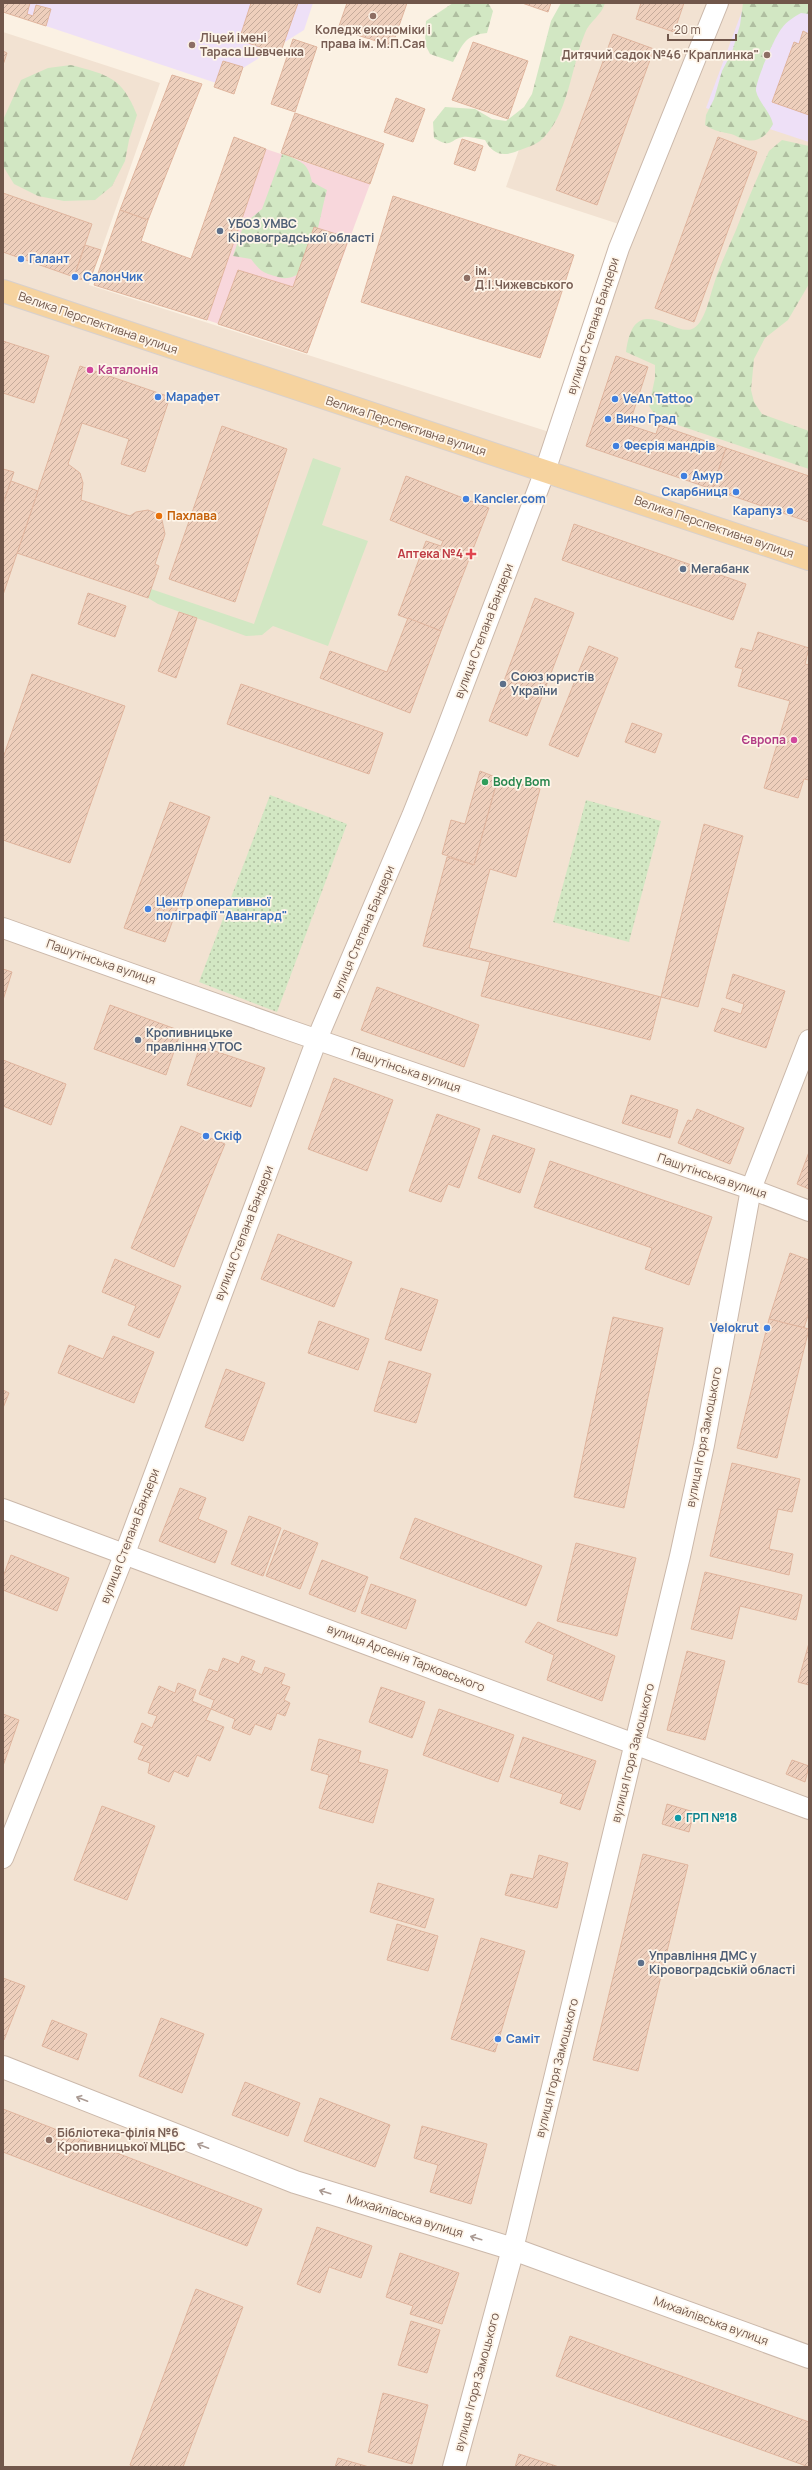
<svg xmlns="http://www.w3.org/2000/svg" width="812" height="2470" font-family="Manrope,sans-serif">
	<defs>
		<pattern id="forest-firs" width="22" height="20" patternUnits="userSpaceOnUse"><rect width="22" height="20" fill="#d2e7c3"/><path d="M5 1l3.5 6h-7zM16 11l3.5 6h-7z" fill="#afbea0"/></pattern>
		<pattern id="park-dots" width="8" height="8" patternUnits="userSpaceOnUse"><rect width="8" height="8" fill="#d2e7c3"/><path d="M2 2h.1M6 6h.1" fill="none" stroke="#afbea0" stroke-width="1.8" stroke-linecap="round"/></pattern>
		<pattern id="building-hatch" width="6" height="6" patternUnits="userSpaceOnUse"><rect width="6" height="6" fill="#eecfbc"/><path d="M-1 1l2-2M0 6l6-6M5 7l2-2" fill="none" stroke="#c5ab9b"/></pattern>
	</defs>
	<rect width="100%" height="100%" fill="#fbf1e3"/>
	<!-- residential -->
	<polygon fill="#f2e2d2" points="570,3 809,3 809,2467 3,2467 3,32 160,83 89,285 568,438 634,229 506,187"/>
	<!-- education -->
	<g fill="#eee0f7">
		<polygon points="3,3 313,3 304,30 243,68 223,61 216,83 46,26"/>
		<polygon points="745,3 809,3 809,142 706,108"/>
	</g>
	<!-- medical -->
	<polygon fill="#f8d7dc" points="266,149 370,184 307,353 207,320"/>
	<!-- grass -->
	<polygon fill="#d2e7c3" points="313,458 341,468 322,525 368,541 328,646 273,626 262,635 246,636 158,604 148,598 151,589 254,624"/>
	<!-- forest -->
	<g fill="url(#forest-firs)">
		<path d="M453 3H488L493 11 487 33C465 35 463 44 453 62L430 54 425 44 426 21Z"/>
		<path d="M561 3H605C602 15 589 22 585 33 571 66 569 116 540 141 533 146 522 149 515 152 501 157 492 153 485 140 477 139 470 136 463 137 448 140 453 149 434 138L433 122 445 107 475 109 492 119 506 121 524 107 532 94 551 21Z"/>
		<path d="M743 3H809V14L801 13C794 17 787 21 782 28 775 36 755 82 756 91 759 103 770 111 773 124 767 136 757 144 743 139 739 138 735 135 731 134 718 131 717 132 705 125L706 115 714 99 722 71 732 52 740 25Z"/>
		<path d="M71 65C108 75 122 77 137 115L129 140 125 161 112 186 95 200 64 201 38 196 14 184 3 166V120L21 80 48 68Z"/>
		<path d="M782 140 809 146V284L788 320 765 338 754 359 751 390 754 402 762 414 809 431V469L657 418 649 406 655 378V365L626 352C634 287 676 340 694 328 705 321 709 299 713 287 719 267 728 249 736 230 746 204 757 178 769 151Z"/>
		<path d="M283 152C300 164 307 159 312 182L327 190C322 206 313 263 301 272 295 277 286 280 278 277 263 273 261 272 251 259L233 256 244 224 262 209Z"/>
	</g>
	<!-- park -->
	<g fill="url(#park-dots)">
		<polygon points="270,795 347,824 277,1012 199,982"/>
		<polygon points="586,800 661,821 629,942 553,922"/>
	</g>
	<!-- building -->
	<g fill="url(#building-hatch)" stroke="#e0b59e">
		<polygon points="3,3 30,3 27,14 33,16 36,5 51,9 46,26 3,12"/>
		<polygon points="251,3 298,3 280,54 239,40"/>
		<polygon points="347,3 407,3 392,46 338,29"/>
		<polygon points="522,3 551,3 548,12"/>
		<polygon points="641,3 684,3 674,32 636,19"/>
		<polygon points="803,31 809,34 809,115 772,102 794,42 799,44"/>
		<polygon points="613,34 654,49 597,205 556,190"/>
		<polygon points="293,39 317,47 295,112 271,104"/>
		<polygon points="473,42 528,61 508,119 452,100"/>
		<polygon points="3,51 7,53 3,65"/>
		<polygon points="223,61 243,67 234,94 214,87"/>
		<polygon points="172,75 202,84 148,220 120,210"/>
		<polygon points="396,98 425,109 413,142 384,132"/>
		<polygon points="295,113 384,144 370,184 281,153"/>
		<polygon points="234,137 266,149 207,320 94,285 120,210 148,220 141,241 191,259"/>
		<polygon points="718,137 757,152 694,322 655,308"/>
		<polygon points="462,139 483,146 475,171 454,164"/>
		<polygon points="3,193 92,224 74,277 3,252"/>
		<polygon points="393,196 574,255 540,358 361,302"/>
		<polygon points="314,227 349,238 307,353 218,324 238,270 293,287"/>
		<polygon points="85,245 101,250 89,282 74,277"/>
		<polygon points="3,341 49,356 34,403 3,393"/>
		<polygon points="616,356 648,367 629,425 656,434 659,425 726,448 712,489 586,446"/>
		<polygon points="80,366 170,397 145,472 121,464 129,439 82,423 68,464 80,473 83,483 81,500 130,516 136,512 148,510 158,514 162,520 165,534 155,564 159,566 148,598 17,553"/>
		<polygon points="222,426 287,449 235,602 169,579"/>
		<polygon points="726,448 809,476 809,522 712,489"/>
		<polygon points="3,469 14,472 5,498 3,497"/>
		<polygon points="406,476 489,508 441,631 398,615 426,541 441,546 443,541 390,520"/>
		<polygon points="11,481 38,491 3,595 3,504"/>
		<polygon points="574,524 746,584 733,620 562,560"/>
		<polygon points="88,593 126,606 115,637 78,624"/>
		<polygon points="535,598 574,613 527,736 489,721"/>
		<polygon points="179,612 197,618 176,678 158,671"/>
		<polygon points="408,618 441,631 410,713 320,678 330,651 387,672"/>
		<polygon points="758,632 809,648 805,664 809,665 809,780 804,779 798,798 764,788 790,701 738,686 743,669 735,667 741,648 752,651"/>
		<polygon points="589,646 618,658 578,757 549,745"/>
		<polygon points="32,674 125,706 70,863 3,840 3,758"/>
		<polygon points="241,684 383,733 369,774 227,724"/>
		<polygon points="632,723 662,734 655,753 625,742"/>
		<polygon points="480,771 498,778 474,865 442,854 451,820 465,824"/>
		<polygon points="498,778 540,789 516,877 490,869 469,948 661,997 704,824 743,836 698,1007 661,997 650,1040 481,996 490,962 423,946 447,857 474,865"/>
		<polygon points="170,802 210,817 165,942 124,928"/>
		<polygon points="3,969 12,972 3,1000"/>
		<polygon points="733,974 785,991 766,1048 714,1031 722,1008 741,1014 744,1004 726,998"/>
		<polygon points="377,987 479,1025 464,1067 361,1030"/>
		<polygon points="110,1005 181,1031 166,1075 94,1049"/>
		<polygon points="200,1046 265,1068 251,1107 187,1085"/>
		<polygon points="3,1060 66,1084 51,1125 3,1106"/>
		<polygon points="334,1078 393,1100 367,1171 308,1149"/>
		<polygon points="631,1095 678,1110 670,1138 622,1123"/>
		<polygon points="697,1109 744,1128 730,1164 678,1143 688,1120 692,1121"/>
		<polygon points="437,1114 480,1129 459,1188 448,1184 441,1202 409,1191"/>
		<polygon points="181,1126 225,1144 174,1267 131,1248"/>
		<polygon points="493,1135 535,1149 520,1193 478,1178"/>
		<polygon points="809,1152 809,1189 797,1184"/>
		<polygon points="550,1161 712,1217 689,1285 645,1269 652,1248 534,1207"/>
		<polygon points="278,1234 352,1262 334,1307 261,1279"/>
		<polygon points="790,1253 809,1260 809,1312 804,1328 769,1319"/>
		<polygon points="115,1259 181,1286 159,1338 128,1325 136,1306 102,1292"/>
		<polygon points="401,1288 438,1300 421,1351 385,1339"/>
		<polygon points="613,1317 663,1328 624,1508 574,1497"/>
		<polygon points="769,1319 809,1329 777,1458 737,1448"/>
		<polygon points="319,1321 369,1339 358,1370 308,1353"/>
		<polygon points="113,1336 154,1352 134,1403 58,1373 69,1345 103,1359"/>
		<polygon points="389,1361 431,1374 416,1423 374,1411"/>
		<polygon points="226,1369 265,1383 243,1441 205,1427"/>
		<polygon points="3,1390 9,1393 3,1408"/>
		<polygon points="732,1463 800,1479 792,1512 778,1509 769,1549 793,1554 789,1575 710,1556"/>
		<polygon points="180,1488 206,1498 198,1519 227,1531 215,1563 159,1541"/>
		<polygon points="249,1516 281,1528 263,1576 231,1564"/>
		<polygon points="415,1518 542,1566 526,1606 400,1558"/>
		<polygon points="284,1530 318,1543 300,1589 266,1576"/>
		<polygon points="576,1543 636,1558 617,1636 557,1621"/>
		<polygon points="11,1555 69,1578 57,1611 3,1590 3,1577"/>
		<polygon points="322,1560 368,1577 355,1612 309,1594"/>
		<polygon points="705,1572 802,1595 796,1620 740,1606 732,1639 691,1629"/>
		<polygon points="371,1584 416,1600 406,1629 361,1613"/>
		<polygon points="538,1622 615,1656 602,1701 547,1680 554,1655 525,1642"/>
		<polygon points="809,1643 809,1685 798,1682"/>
		<polygon points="687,1651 725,1661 705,1740 667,1730"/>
		<polygon points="242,1656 255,1661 251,1670 262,1675 265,1667 285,1674 281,1684 290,1687 284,1700 290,1703 285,1716 277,1713 271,1730 255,1724 250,1735 232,1728 235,1719 211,1709 214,1700 199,1694 209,1669 218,1672 223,1658 239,1664"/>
		<polygon points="178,1683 196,1690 192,1701 211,1709 206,1720 224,1727 210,1761 197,1755 188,1777 174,1771 169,1782 148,1773 150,1763 138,1759 144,1746 134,1742 142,1723 152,1728 157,1716 148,1713 159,1686 175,1693"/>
		<polygon points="381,1687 425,1702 412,1738 369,1722"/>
		<polygon points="439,1709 514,1735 498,1782 423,1755"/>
		<polygon points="3,1714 19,1720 3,1766"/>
		<polygon points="523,1737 596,1761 580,1810 560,1803 563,1794 510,1777"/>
		<polygon points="319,1739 361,1751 358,1762 388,1770 373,1823 319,1808 329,1775 311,1770"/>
		<polygon points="792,1760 809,1766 805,1782 786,1774"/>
		<polygon points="667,1804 694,1812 689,1832 662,1824"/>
		<polygon points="102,1806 155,1826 127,1900 74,1880"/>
		<polygon points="643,1854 688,1865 638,2071 593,2060"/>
		<polygon points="539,1855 568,1863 557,1908 505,1895 511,1874 533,1879"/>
		<polygon points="378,1883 434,1899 425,1928 370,1912"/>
		<polygon points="397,1924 438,1936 428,1971 387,1960"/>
		<polygon points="481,1938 525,1951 495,2052 451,2039"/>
		<polygon points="3,1978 25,1986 4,2040 3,2039"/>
		<polygon points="161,2018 204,2034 182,2093 139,2076"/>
		<polygon points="52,2020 87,2034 78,2060 42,2046"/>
		<polygon points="245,2082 300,2103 288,2136 232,2115"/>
		<polygon points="320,2098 390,2125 375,2167 304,2141"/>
		<polygon points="3,2109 262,2209 247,2246 3,2152"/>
		<polygon points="422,2126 487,2144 471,2204 430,2192 438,2165 414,2158"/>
		<polygon points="317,2227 372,2246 361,2278 329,2267 320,2293 297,2284"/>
		<polygon points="400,2253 459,2273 442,2324 410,2314 413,2306 386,2297"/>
		<polygon points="196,2289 243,2307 183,2467 135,2467 130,2465"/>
		<polygon points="411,2321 440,2330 427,2373 398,2365"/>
		<polygon points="570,2336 809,2422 809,2467 556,2376"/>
		<polygon points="383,2393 428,2405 412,2464 368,2452"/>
		<polygon points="519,2454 559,2467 515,2467"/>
		<polygon points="338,2458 369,2467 335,2467"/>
	</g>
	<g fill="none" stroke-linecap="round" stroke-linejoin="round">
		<defs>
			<g id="minor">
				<polyline points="3,928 289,1030 751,1189 809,1211"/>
				<polyline points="3,1509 809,1809"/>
				<polyline points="3,1858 125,1553 317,1039 412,816 444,736 545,471 619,248 718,3"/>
				<polyline points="513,2249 680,1556 704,1445 751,1189 809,1040"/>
			</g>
			<g id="tertiary">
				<polyline points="3,2067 295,2182 513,2249 809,2357"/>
				<polyline points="454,2467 513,2249"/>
			</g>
			<polyline id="primary" points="3,291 809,559"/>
		</defs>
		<!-- minor casing -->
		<use href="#minor" stroke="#cbb8aa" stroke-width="22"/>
		<!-- tertiary casing -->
		<use href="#tertiary" stroke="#cbb8aa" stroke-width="24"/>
		<!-- primary casing -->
		<use href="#primary" stroke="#d7d0cd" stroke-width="24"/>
		<!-- minor -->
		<use href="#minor" stroke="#fff" stroke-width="20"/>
		<!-- tertiary -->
		<use href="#tertiary" stroke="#fff" stroke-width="22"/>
		<!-- primary -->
		<use href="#primary" stroke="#f6d39f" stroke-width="22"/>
	</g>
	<!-- one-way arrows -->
	<defs><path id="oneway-shaft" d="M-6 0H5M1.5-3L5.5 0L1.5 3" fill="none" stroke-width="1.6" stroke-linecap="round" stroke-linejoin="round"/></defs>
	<g stroke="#aa9a93">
		<use href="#oneway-shaft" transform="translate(82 2099) rotate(-159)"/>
		<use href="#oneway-shaft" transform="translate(203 2146) rotate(-159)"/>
		<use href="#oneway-shaft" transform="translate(325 2192) rotate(-163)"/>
		<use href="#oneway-shaft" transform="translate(476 2238) rotate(-163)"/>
	</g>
	<!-- markers -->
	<g fill="#8d6e63" stroke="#fef5e9" stroke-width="1.5">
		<circle cx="373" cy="16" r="4"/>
		<circle cx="192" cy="45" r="4"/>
		<circle cx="767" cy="55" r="4"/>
		<circle cx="467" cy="278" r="4"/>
		<circle cx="49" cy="2140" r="4"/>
	</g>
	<g fill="#5c6f8a" stroke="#fef5e9" stroke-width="1.5">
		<circle cx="220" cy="231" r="4"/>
		<circle cx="683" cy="569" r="4"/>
		<circle cx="503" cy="684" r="4"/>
		<circle cx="138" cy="1040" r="4"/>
		<circle cx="641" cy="1963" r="4"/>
	</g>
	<g fill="#3f7fe0" stroke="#fef5e9" stroke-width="1.5">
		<circle cx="21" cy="259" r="4"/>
		<circle cx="75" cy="277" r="4"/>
		<circle cx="158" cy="397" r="4"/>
		<circle cx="615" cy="399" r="4"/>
		<circle cx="608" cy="419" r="4"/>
		<circle cx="616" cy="446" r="4"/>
		<circle cx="684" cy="476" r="4"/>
		<circle cx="736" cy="492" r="4"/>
		<circle cx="466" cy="499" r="4"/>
		<circle cx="790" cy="511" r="4"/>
		<circle cx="148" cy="909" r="4"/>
		<circle cx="206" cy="1136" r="4"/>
		<circle cx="767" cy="1328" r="4"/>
		<circle cx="498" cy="2039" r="4"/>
	</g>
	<g fill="#d1479c" stroke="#fef5e9" stroke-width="1.5">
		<circle cx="90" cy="370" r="4"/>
		<circle cx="794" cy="740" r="4"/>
	</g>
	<circle fill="#e8710a" stroke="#fef5e9" stroke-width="1.5" cx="159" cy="516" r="4"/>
	<path fill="#e0444e" stroke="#fef5e9" stroke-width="1.5" d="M469 548h4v4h4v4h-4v4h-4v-4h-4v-4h4z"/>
	<circle fill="#2e9e5b" stroke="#fef5e9" stroke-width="1.5" cx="485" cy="782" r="4"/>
	<circle fill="#0f9aa8" stroke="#fef5e9" stroke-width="1.5" cx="678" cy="1818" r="4"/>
	<g text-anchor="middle" stroke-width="3.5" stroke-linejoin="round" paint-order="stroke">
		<!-- education labels -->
		<g font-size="12" font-weight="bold" fill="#785e54" stroke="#fef5e9" text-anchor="start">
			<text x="373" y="34" text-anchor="middle">Коледж економіки і<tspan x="373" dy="14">права ім. М.П.Сая</tspan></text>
			<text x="200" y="42">Ліцей імені<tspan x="200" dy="14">Тараса Шевченка</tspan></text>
			<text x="759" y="59" text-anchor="end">Дитячий садок №46 "Краплинка"</text>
			<text x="475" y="275">ім.<tspan x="475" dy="14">Д.І.Чижевського</tspan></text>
			<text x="57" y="2137">Бібліотека-філія №6<tspan x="57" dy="14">Кропивницької МЦБС</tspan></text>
		</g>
		<!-- service labels -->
		<g font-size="12" font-weight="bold" fill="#4e5e75" stroke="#fef5e9" text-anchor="start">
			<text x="228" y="228">УБОЗ УМВС<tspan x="228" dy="14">Кіровоградської області</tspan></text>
			<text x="691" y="573">Мегабанк</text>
			<text x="511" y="681">Союз юристів<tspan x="511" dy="14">України</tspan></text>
			<text x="146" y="1037">Кропивницьке<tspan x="146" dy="14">правління УТОС</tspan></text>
			<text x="649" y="1960">Управління ДМС у<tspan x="649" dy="14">Кіровоградській області</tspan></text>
		</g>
		<!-- shop labels -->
		<g font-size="12" font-weight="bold" fill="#366cbe" stroke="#fef5e9" text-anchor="start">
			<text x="29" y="263">Галант</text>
			<text x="83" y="281">СалонЧик</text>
			<text x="166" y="401">Марафет</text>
			<text x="623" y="403">VeAn Tattoo</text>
			<text x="616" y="423">Вино Град</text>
			<text x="624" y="450">Феєрія мандрів</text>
			<text x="692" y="480">Амур</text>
			<text x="728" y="496" text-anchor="end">Скарбниця</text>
			<text x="474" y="503">Kancler.com</text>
			<text x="782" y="515" text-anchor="end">Карапуз</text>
			<text x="156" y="906">Центр оперативної<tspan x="156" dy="14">поліграфії "Авангард"</tspan></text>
			<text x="214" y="1140">Скіф</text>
			<text x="759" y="1332" text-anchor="end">Velokrut</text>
			<text x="506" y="2043">Саміт</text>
		</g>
		<!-- street labels -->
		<g font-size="12" fill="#71574b" stroke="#fef5e9">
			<text transform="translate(98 323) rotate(19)" y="4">Велика Перспективна вулиця</text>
			<text transform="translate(593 326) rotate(-72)" y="4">вулиця Степана Бандери</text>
			<text transform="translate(406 426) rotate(18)" y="4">Велика Перспективна вулиця</text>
			<text transform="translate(714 527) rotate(19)" y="4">Велика Перспективна вулиця</text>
			<text transform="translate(484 631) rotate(-69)" y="4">вулиця Степана Бандери</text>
			<text transform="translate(363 932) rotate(-67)" y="4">вулиця Степана Бандери</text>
			<text transform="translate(101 962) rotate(19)" y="4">Пашутінська вулиця</text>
			<text transform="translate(406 1070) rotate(19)" y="4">Пашутінська вулиця</text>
			<text transform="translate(712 1176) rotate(19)" y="4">Пашутінська вулиця</text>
			<text transform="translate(244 1233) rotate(-69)" y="4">вулиця Степана Бандери</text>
			<text transform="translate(704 1437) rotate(-79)" y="4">вулиця Ігоря Замоцького</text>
			<text transform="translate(130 1536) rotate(-69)" y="4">вулиця Степана Бандери</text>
			<text transform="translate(406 1658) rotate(21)" y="4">вулиця Арсенія Тарковського</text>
			<text transform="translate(633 1753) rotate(-76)" y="4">вулиця Ігоря Замоцького</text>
			<text transform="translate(557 2068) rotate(-76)" y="4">вулиця Ігоря Замоцького</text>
			<text transform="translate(405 2216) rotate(17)" y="4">Михайлівська вулиця</text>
			<text transform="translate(711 2321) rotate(20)" y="4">Михайлівська вулиця</text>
			<text transform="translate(477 2382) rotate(-75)" y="4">вулиця Ігоря Замоцького</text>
		</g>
		<!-- hotel labels -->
		<g font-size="12" font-weight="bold" fill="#b23c85" stroke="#fef5e9" text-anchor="start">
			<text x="98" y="374">Каталонія</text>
			<text x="786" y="744" text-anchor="end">Європа</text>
		</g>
		<!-- food labels -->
		<g font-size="12" font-weight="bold" fill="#c56008" stroke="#fef5e9" text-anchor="start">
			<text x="167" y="520">Пахлава</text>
		</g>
		<!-- health labels -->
		<g font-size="12" font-weight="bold" fill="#be3a42" stroke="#fef5e9" text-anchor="end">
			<text x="463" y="558">Аптека №4</text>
		</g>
		<!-- leisure labels -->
		<g font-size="12" font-weight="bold" fill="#27864d" stroke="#fef5e9" text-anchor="start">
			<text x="493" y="786">Body Bom</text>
		</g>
		<!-- culture labels -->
		<g font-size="12" font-weight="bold" fill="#0d838f" stroke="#fef5e9" text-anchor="start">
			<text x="686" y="1822">ГРП №18</text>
		</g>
	</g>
	<!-- border -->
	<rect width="812" height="2470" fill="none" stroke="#71574b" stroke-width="8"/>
	<!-- scale -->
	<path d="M668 34v6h68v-6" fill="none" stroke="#71574b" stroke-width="2"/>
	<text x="674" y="34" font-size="12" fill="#71574b" stroke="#fef5e9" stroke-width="3" paint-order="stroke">20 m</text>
</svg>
